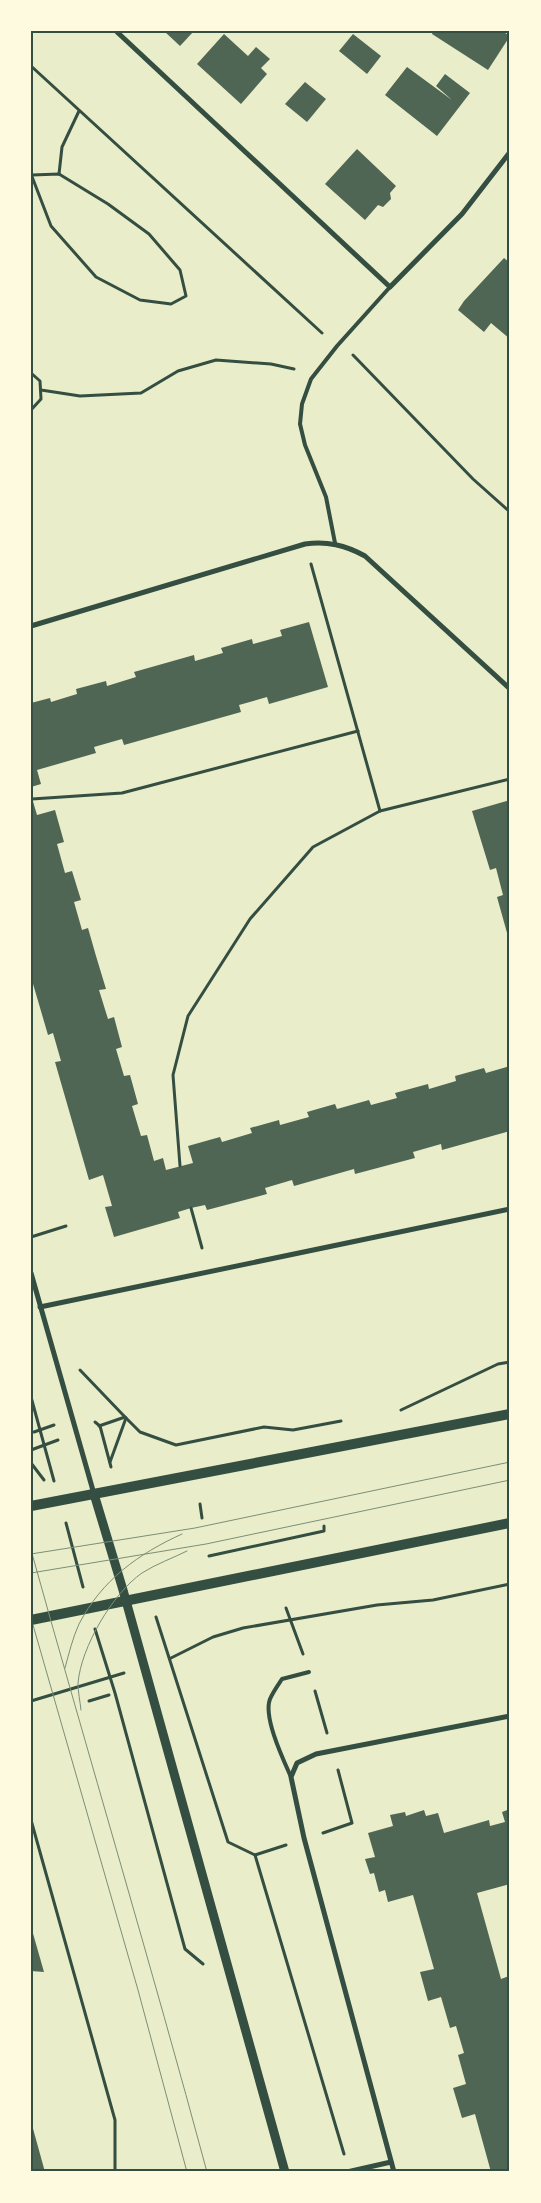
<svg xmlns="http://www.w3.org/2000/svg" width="541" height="2203" font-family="Figtree,sans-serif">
	<rect width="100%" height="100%" fill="#e9edc9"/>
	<!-- building -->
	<g fill="#4f6655">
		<polygon points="164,31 194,31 180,46"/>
		<polygon points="433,31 502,31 510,36 488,70 432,34"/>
		<polygon points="224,34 248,56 256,47 270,59 261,68 267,74 241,104 197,64"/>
		<polygon points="353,34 381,56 367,74 339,51"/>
		<polygon points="407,67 452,100 436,86 445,74 470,93 437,136 385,95"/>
		<polygon points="305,82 326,99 307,122 285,104"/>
		<polygon points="357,149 396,186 390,193 391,199 383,207 378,205 365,220 325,184"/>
		<polygon points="504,258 510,263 510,339 491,323 484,332 458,310 464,301"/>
		<polygon points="309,622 328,687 269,704 267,697 239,705 241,712 124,745 122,739 94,747 96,753 37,770 41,784 31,787 31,703 50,698 51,702 77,694 76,689 106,681 107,686 136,677 134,672 194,655 195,661 223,653 221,648 252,639 253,644 282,636 280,630"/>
		<polygon points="32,798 37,815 55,810 64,842 57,844 65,873 72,871 81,900 74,902 82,930 88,928 96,956 106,989 99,990 108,1019 114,1017 122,1047 116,1049 124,1076 130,1075 138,1104 132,1106 141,1136 147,1135 154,1161 163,1158 166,1170 193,1163 188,1146 220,1137 222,1142 252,1133 250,1128 279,1120 280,1125 309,1117 307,1112 335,1104 337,1109 369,1100 371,1105 397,1098 395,1093 428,1084 429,1089 456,1081 455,1076 484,1068 486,1073 510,1066 510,1131 442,1150 441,1144 413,1152 415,1158 355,1174 354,1169 294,1186 292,1180 265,1188 267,1194 207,1210 205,1205 191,1208 178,1212 180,1218 114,1237 105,1207 112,1206 103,1175 89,1180 55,1062 61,1061 53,1033 48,1035 31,977"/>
		<polygon points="510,800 510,940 509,940 497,897 503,895 496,868 490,870 472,811"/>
		<polygon points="510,1809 510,1884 477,1893 501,1979 509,1976 510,1979 510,2172 491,2172 475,2114 462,2118 453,2088 466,2084 458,2055 464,2053 456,2026 450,2028 441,1997 428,2001 420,1972 434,1969 413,1895 388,1902 385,1890 379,1892 374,1873 370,1874 365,1859 375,1857 368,1833 393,1826 390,1815 405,1812 406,1816 424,1810 426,1816 438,1813 444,1833 489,1820 490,1826 505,1822 502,1812"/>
		<polygon points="32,1930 44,1972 31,1971"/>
		<polygon points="32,2125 45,2172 31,2172"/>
	</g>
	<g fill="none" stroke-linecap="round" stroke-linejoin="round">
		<!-- path -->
		<g stroke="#344e41" stroke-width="3">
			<polyline points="31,66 322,333"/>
			<polyline points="31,174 51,226 96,277 140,300 171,304 186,296 180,270 149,234 108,204 59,174 32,175"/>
			<polyline points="59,174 62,147 79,111"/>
			<polyline points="353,355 473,479 510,512"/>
			<polyline points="31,373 40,381 41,399 31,410"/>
			<polyline points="41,390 80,396 141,393 178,371 216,360 271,364 294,369"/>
			<polyline points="32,799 122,793 358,731"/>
			<polyline points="380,811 510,779"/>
			<polyline points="180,1166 173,1075 188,1016 250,919 313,847 380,811 311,564"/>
			<polyline points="191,1208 202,1248"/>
			<polyline points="31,1237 66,1226"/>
			<polyline points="80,1370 125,1417"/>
			<polyline points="31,1397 54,1481"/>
			<polyline points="401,1410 498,1364 510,1362"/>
			<polyline points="95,1422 100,1426 111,1467"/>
			<polyline points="99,1426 125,1417 140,1432 176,1445 264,1427 293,1430 341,1421"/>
			<polyline points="34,1432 54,1425"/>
			<polyline points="31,1450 58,1440"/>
			<polyline points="110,1462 126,1418"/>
			<polyline points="31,1463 44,1480"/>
			<polyline points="200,1504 202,1518"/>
			<polyline points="66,1523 83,1587"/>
			<polyline points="209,1556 324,1531 324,1526"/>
			<polyline points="286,1608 303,1654"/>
			<polyline points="156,1617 228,1842 255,1855 286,1845"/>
			<polyline points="95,1629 115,1693 185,1949 203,1964"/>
			<polyline points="171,1658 213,1637 243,1628 377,1605 433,1600 510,1584"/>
			<polyline points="315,1691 327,1733"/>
			<polyline points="31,1701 124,1673"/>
			<polyline points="89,1701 109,1695"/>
			<polyline points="31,1820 115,2120 115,2172"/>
			<polyline points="323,1833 352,1823 338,1770"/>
			<polyline points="255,1855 344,2154"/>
		</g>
		<!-- service -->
		<g stroke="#344e41" stroke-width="4">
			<polyline points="335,543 326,497 305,445 300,424 302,404 311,379 337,346 390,287"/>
			<path d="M291 1777C283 1759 263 1717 270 1699 273 1692 278 1685 282 1679L309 1672"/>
		</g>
		<!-- minor -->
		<g stroke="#344e41" stroke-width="5">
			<polyline points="116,31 390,287 462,214 510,152"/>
			<path d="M31 626 305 544C327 541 345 545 365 556L510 689"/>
			<polyline points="31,1273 94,1494"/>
			<polyline points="40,1307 510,1209"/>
			<polyline points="347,2172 391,2162"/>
			<polyline points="394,2172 304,1838 291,1777 297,1763 316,1754 510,1716"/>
		</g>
		<!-- tertiary -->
		<polyline stroke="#344e41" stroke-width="9" points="94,1494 123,1590 285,2172"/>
		<!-- secondary -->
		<g stroke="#344e41" stroke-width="10">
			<polyline points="31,1506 510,1414"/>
			<polyline points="31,1620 510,1523"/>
		</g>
		<!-- tram -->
		<g stroke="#7c8e77" stroke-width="1">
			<path d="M31 1550C89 1758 151 1964 207 2172"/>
			<polyline points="31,1554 195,1528 510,1462"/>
			<polyline points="31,1573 206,1544 510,1480"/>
			<polyline points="31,1618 138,1990 187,2172"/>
			<path d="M65 1668C69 1653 73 1637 79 1624 102 1580 138 1554 182 1534"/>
			<path d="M81 1710C80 1701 78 1692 78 1683 81 1647 113 1593 142 1573 156 1564 173 1558 187 1551"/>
		</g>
	</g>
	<!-- border -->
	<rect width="541" height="2203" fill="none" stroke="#fefae0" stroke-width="65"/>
	<rect x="32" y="32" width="476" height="2138" fill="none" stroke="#344e41" stroke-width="2"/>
</svg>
